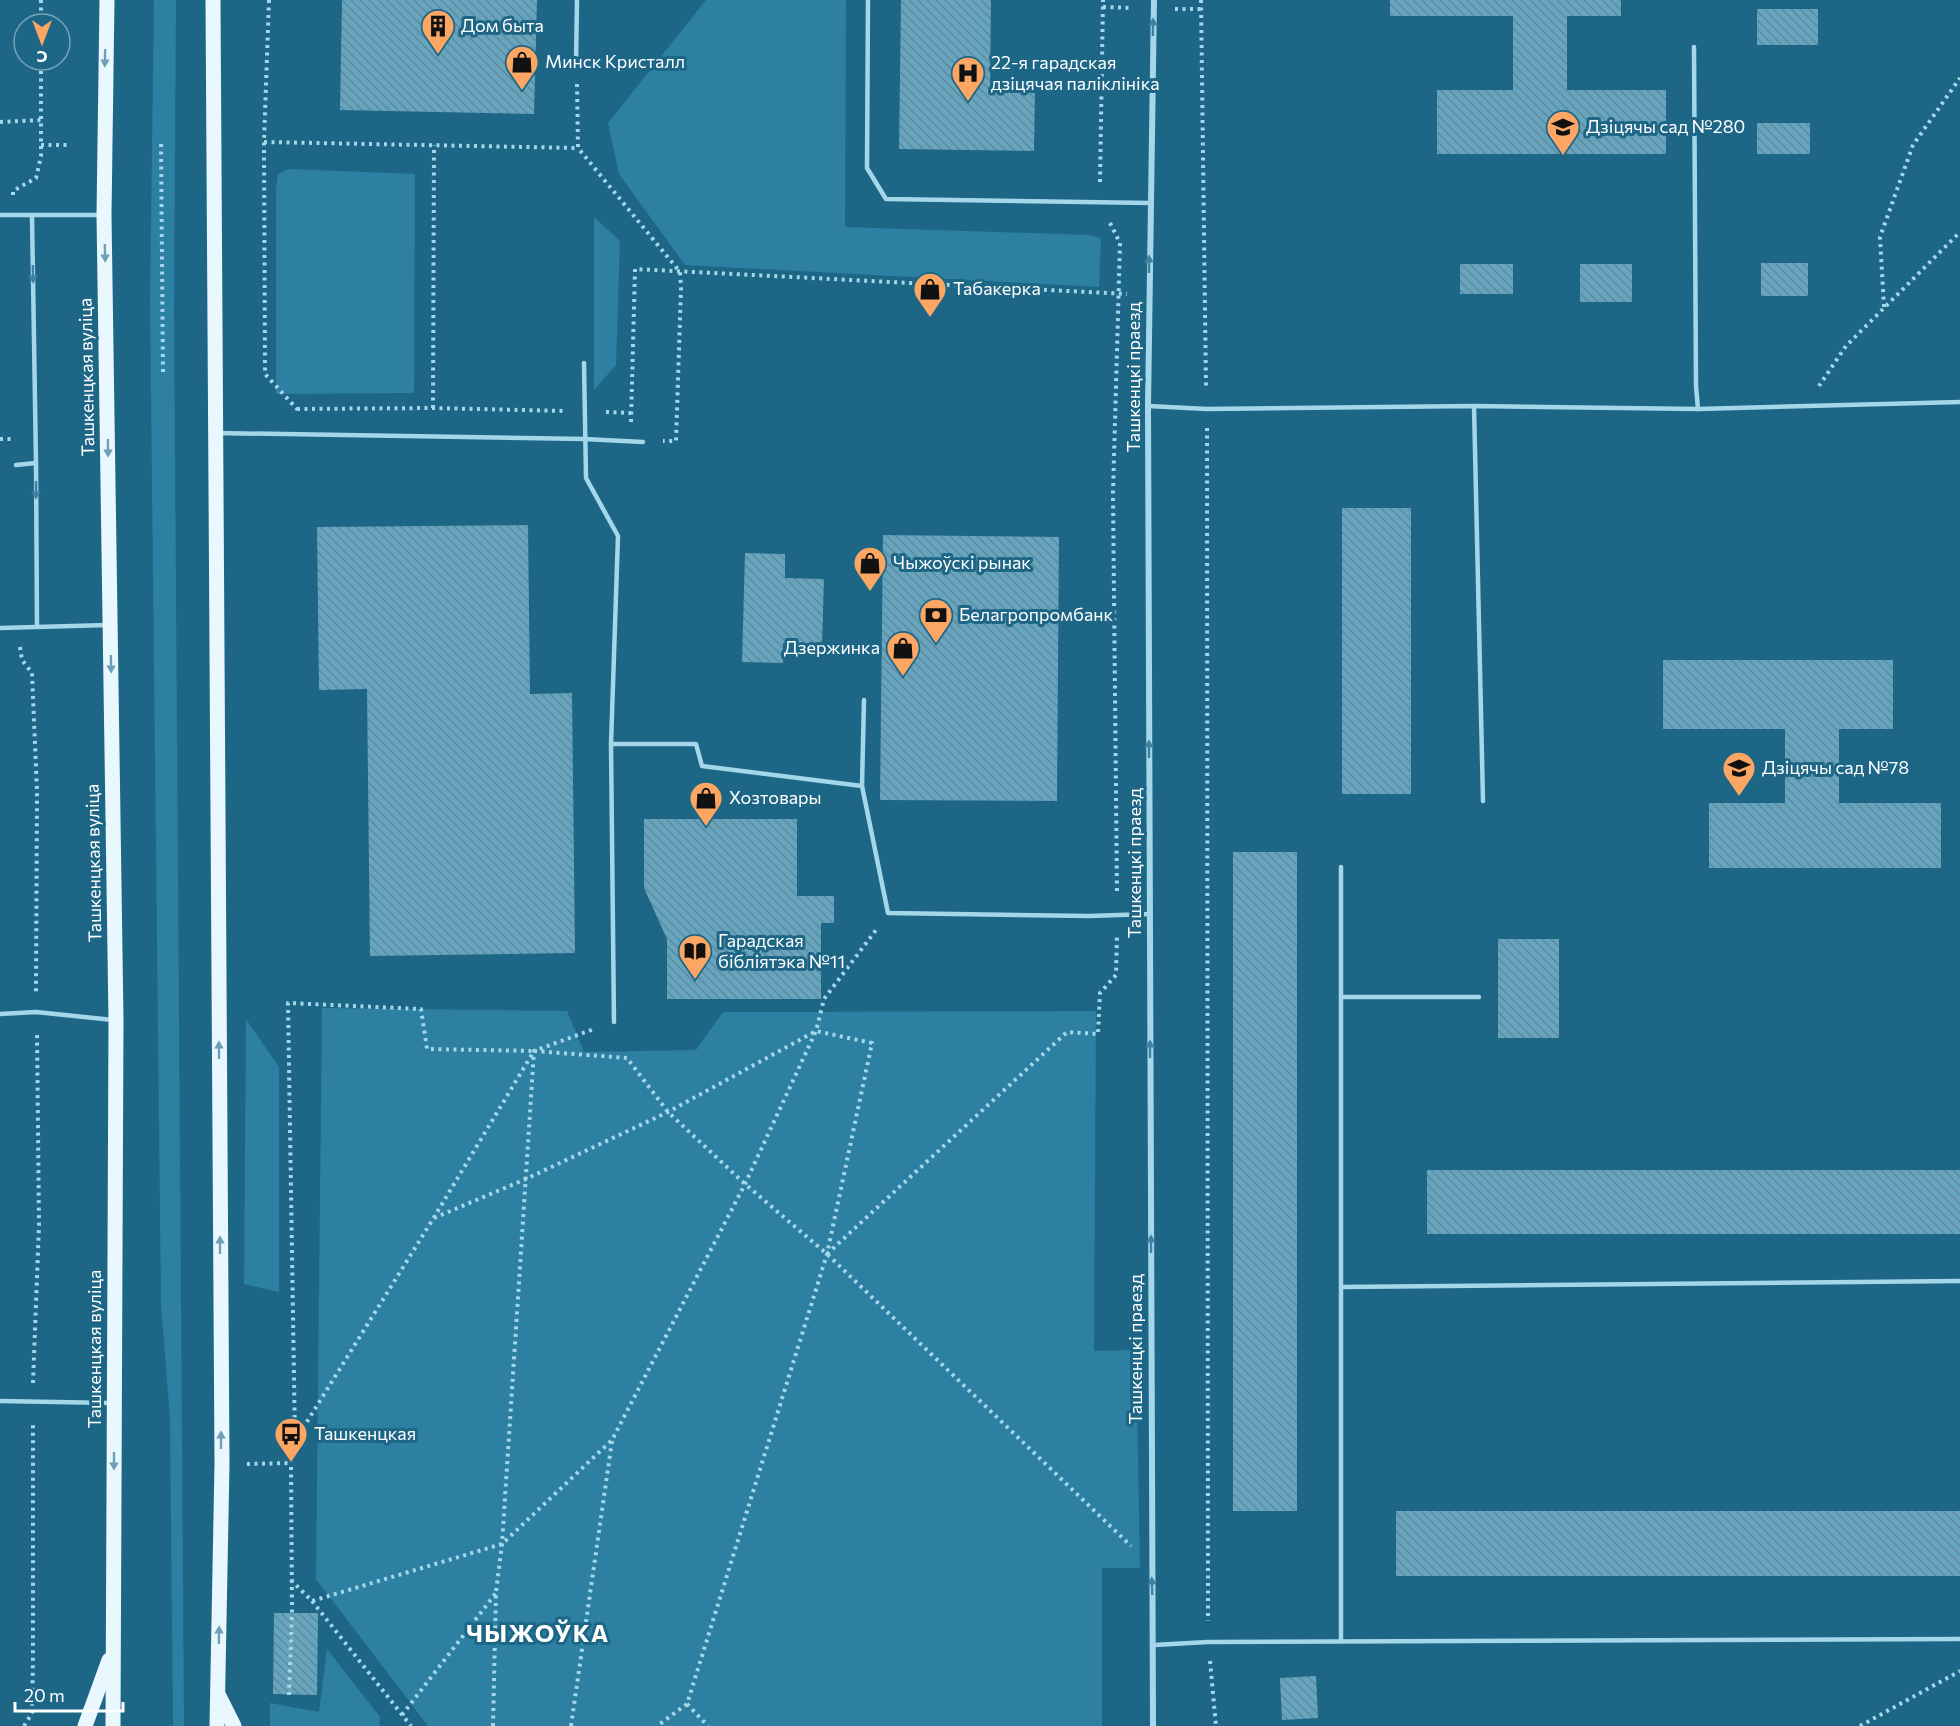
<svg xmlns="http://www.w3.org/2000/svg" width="1960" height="1726" font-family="Commissioner,sans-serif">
	<defs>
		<pattern id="building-back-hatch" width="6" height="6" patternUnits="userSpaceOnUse" patternTransform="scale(1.5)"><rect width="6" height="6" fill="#67a4bd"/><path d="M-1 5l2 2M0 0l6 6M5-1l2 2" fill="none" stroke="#5f8a9b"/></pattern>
	</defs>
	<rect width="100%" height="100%" fill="#1d6686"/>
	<!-- green -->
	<g fill="#2d80a2">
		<polygon points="154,0 176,0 174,311 184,1726 173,1726 170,1419 161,1304 150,301"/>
		<polygon points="706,0 846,0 845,227 1089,235 1101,238 1099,287 685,265 619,174 608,123"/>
		<polygon points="289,169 415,174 414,393 276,394 276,188 278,174"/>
		<polygon points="594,217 620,241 616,365 594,390"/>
		<polygon points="322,1008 567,1011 584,1052 696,1050 723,1012 1096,1011 1094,1351 1136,1350 1140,1568 1102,1568 1102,1726 428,1726 316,1579"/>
		<polygon points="246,1019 279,1067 279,1292 244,1284"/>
		<polygon points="327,1649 380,1717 379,1726 270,1726 270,1703 319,1712"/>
	</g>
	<!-- building -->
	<g fill="url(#building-back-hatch)">
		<polygon points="342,0 537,0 534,114 340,110"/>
		<polygon points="901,0 991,0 990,88 1035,88 1034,151 899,149"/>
		<polygon points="1390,0 1621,0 1621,16 1567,16 1567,90 1666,90 1666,154 1437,154 1437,90 1513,90 1513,16 1390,16"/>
		<rect x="1757" y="9" width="61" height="36"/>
		<rect x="1757" y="123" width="53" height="31"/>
		<rect x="1761" y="263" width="47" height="33"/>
		<rect x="1460" y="264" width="53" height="30"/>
		<rect x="1580" y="264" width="52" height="38"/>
		<rect x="1342" y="508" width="69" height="286"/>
		<polygon points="528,525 530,694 572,693 575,953 370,956 367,689 319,690 317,527"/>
		<polygon points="883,535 1059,537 1057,801 880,800"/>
		<polygon points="745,553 785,554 785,578 824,579 822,644 783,643 783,663 742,662"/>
		<polygon points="1663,660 1893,660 1893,729 1839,729 1839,803 1941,803 1941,868 1709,868 1709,803 1785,803 1785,729 1663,729"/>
		<polygon points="644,819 797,819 797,896 834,896 834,923 821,923 821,999 667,999 667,939 644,888"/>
		<rect x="1233" y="852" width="64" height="659"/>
		<rect x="1498" y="939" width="61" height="99"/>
		<rect x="1427" y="1170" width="533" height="64"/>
		<rect x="1396" y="1511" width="564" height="65"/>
		<polygon points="274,1613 318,1613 317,1695 273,1694"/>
		<polygon points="1316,1676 1318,1718 1282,1720 1280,1678"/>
	</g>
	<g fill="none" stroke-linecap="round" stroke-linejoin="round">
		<!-- path -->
		<g stroke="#a5d7eb" stroke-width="4" stroke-dasharray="3 4.5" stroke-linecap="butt">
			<polyline points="41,0 41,24"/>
			<polyline points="269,0 264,142 265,374 297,409 296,413"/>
			<polyline points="1201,0 1206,388"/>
			<polyline points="1103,7 1132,8"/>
			<polyline points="1175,9 1201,9"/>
			<polyline points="577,84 578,148 680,272 681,288 676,441 663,441"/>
			<polyline points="0,122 41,120"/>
			<polyline points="264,142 578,148"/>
			<polyline points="161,144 163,373"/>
			<polyline points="41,145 71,145"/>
			<polyline points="1100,182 1103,0"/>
			<polyline points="13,195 13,191 36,178 41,156 41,60"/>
			<polyline points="1110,223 1120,243 1113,494 1117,894"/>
			<polyline points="1884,307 1880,237 1913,145 1960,78"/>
			<polyline points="1819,386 1846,346 1960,232"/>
			<polyline points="433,408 434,145"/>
			<polyline points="297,409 433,408 566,411"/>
			<polyline points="606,412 631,413"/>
			<polyline points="631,422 635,269 1127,294"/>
			<polyline points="1207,428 1208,1621"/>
			<polyline points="0,439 14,439"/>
			<polyline points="20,647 22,660 32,673 37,791 36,993"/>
			<polyline points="434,1218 526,1179 668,1112 816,1031 872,1043 827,1254 687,1704 657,1726"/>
			<polyline points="827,1254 1067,1032 1098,1034 1100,993 1116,975 1117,934"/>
			<polyline points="33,1383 39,1225 37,1033"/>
			<polyline points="295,1441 433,1219 534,1051 627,1058 668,1112 745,1184 827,1254 1131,1546"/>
			<polyline points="247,1464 291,1463"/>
			<polyline points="291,1580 312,1601 502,1544 612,1440 745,1184 816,1031 824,999 876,930"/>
			<polyline points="312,1601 411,1726"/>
			<polyline points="1210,1661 1216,1726"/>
			<polyline points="289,1695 292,1613 291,1463 295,1441 288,1003 421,1009 427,1049 534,1051"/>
			<polyline points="687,1704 708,1726"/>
			<polyline points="402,1715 496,1593"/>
			<polyline points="24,1726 32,1713 33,1659 33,1423"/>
			<polyline points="493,1726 496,1592 502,1544 534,1051 594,1029"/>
			<polyline points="571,1726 612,1441"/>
			<polyline points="1860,1726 1960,1671"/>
		</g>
		<!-- service -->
		<g stroke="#a5d7eb" stroke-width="4.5">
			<polyline points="868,0 867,168 886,199 1150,203"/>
			<polyline points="1694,47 1696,386 1698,409"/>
			<polyline points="576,65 577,0"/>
			<polyline points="0,215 102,215"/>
			<polyline points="32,216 36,463 37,626"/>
			<polyline points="584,363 586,478 618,536 611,744 614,1022"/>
			<polyline points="1148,406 1207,409 1474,406 1698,409 1960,402"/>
			<polyline points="1474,406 1483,801"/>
			<polyline points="217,433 584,439 643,442"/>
			<polyline points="16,465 36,463"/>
			<polyline points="0,628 108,625"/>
			<polyline points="611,744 696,744 702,766 862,786 888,913 1089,916 1150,914"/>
			<polyline points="862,786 864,700"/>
			<polyline points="1341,867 1341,1641"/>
			<polyline points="1341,997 1479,997"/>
			<polyline points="0,1014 36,1012 113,1020"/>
			<polyline points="1341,1287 1960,1281"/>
			<polyline points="0,1401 111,1403"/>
			<polyline points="1154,1645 1208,1642 1960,1639"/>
		</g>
		<!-- minor -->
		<polyline stroke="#a5d7eb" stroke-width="6" points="1153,1726 1148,406 1154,0"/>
		<!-- primary -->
		<g stroke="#e9f7fe" stroke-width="15">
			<polyline points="107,0 104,215 116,1020 113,1726"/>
			<polyline points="213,0 222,1464 217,1726"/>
			<polyline points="219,1696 234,1726"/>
			<polyline points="85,1726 109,1660"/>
		</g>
	</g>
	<!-- one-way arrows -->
	<defs><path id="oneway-solid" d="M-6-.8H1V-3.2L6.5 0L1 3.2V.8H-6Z" transform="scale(1.5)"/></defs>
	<g fill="#3f829f">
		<use href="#oneway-solid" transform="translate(1153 27) rotate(-89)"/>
		<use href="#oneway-solid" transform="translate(1149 264) rotate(-90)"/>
		<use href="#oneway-solid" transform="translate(33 274) rotate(89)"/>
		<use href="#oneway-solid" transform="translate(36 490) rotate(90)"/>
		<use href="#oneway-solid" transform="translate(1149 749) rotate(-90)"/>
		<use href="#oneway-solid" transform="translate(1150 1049) rotate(-90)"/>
		<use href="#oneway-solid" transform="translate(1151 1244) rotate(-90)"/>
		<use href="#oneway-solid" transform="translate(1152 1586) rotate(-92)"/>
	</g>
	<g fill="#6fa0b6">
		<use href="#oneway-solid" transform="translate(105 58) rotate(91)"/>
		<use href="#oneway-solid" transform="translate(105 253) rotate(89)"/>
		<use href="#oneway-solid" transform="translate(108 448) rotate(89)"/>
		<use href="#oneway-solid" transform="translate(111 664) rotate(89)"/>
		<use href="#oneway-solid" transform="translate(219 1050) rotate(-90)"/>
		<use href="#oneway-solid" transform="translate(220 1245) rotate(-90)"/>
		<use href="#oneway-solid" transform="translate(221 1440) rotate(-90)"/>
		<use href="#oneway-solid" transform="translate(114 1461) rotate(90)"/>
		<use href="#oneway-solid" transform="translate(219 1635) rotate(-89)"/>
	</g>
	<!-- icons -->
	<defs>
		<symbol id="building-pin" viewBox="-11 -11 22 30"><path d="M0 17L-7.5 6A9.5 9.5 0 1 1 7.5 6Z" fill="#fba763" stroke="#1d6686"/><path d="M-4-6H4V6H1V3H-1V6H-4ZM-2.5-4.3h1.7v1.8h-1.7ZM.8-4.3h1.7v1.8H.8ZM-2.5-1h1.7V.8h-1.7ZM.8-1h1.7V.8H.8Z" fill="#111"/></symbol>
		<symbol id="shop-pin" viewBox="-11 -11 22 30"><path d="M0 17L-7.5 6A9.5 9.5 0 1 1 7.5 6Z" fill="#fba763" stroke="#1d6686"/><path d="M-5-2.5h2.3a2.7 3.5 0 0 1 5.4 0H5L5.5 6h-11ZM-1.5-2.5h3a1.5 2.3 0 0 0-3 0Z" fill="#111"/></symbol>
		<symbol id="hospital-pin" viewBox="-11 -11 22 30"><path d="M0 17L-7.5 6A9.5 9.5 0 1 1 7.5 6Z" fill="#fba763" stroke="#1d6686"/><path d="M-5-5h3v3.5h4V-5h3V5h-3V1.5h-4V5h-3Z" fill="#111"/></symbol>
		<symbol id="school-pin" viewBox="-11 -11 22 30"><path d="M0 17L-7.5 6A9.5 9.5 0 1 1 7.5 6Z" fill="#fba763" stroke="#1d6686"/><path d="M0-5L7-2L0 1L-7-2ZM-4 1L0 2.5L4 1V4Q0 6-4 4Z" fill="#111"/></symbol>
		<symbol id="bank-pin" viewBox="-11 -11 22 30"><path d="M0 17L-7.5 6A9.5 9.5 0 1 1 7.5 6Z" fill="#fba763" stroke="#1d6686"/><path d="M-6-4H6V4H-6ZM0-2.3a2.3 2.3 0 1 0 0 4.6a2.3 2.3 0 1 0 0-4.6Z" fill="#111"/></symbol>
		<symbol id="library-pin" viewBox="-11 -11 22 30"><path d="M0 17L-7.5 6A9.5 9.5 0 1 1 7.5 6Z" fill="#fba763" stroke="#1d6686"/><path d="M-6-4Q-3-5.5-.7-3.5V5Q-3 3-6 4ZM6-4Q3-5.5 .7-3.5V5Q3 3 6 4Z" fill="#111"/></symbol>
		<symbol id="bus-pin" viewBox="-11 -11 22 30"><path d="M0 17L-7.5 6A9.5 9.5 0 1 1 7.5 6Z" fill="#fba763" stroke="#1d6686"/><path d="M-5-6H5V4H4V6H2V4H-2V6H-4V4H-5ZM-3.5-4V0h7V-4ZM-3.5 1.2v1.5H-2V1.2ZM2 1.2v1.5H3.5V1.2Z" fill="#111"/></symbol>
	</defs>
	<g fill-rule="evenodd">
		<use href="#building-pin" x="419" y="7" width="38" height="52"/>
		<use href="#shop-pin" x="503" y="43" width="38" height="52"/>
		<use href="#hospital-pin" x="949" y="54" width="38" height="52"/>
		<use href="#school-pin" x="1544" y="108" width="38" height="52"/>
		<use href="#shop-pin" x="911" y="270" width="38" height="52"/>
		<use href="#shop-pin" x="851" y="544" width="38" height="52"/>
		<use href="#bank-pin" x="917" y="596" width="38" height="52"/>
		<use href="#shop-pin" x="884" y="629" width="38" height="52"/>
		<use href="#school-pin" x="1720" y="749" width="38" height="52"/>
		<use href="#shop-pin" x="687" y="779" width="38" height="52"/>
		<use href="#library-pin" x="676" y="932" width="38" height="52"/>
		<use href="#bus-pin" x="272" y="1415" width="38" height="52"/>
	</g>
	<g text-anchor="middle" stroke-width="6" stroke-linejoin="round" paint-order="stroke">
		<!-- poi labels -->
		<g font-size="18" fill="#fff" stroke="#1d6686" text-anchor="start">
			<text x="461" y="32">Дом быта</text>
			<text x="545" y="68">Минск Кристалл</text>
			<text x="991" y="69">22-я гарадская<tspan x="991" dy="21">дзіцячая паліклініка</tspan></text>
			<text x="1586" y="133">Дзіцячы сад №280</text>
			<text x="953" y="295">Табакерка</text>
			<text x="893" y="569">Чыжоўскі рынак</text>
			<text x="959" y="621">Белагропромбанк</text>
			<text x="880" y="654" text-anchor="end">Дзержинка</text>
			<text x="1762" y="774">Дзіцячы сад №78</text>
			<text x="729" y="804">Хозтовары</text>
			<text x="718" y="947">Гарадская<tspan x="718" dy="21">бібліятэка №11</tspan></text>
			<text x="314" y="1440">Ташкенцкая</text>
		</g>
		<!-- street labels -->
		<g font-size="18" fill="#fff" stroke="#1d6686">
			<text transform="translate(87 377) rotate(-91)" y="6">Ташкенцкая вуліца</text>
			<text transform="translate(1134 377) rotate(-90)" y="6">Ташкенцкі праезд</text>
			<text transform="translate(94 863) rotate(-91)" y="6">Ташкенцкая вуліца</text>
			<text transform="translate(1135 863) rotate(-90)" y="6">Ташкенцкі праезд</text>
			<text transform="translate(95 1349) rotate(-90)" y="6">Ташкенцкая вуліца</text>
			<text transform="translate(1136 1349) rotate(-90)" y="6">Ташкенцкі праезд</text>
		</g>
		<!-- district labels -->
		<g font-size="24" font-weight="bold" letter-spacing="1.5" fill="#fff" stroke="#1d6686">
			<text x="538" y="1642">ЧЫЖОЎКА</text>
		</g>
	</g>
	<!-- north arrow -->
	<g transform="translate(42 42) rotate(180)"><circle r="28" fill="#1d6686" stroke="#77a3b6" stroke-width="1.5"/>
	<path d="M0-4.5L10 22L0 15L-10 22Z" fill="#fba763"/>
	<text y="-9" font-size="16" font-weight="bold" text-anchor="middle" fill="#ffffff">С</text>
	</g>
	<!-- scale -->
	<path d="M15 1702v9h108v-9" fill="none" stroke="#ffffff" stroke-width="3"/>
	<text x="24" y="1702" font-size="18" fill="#ffffff" stroke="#1d6686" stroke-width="4.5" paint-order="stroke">20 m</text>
</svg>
